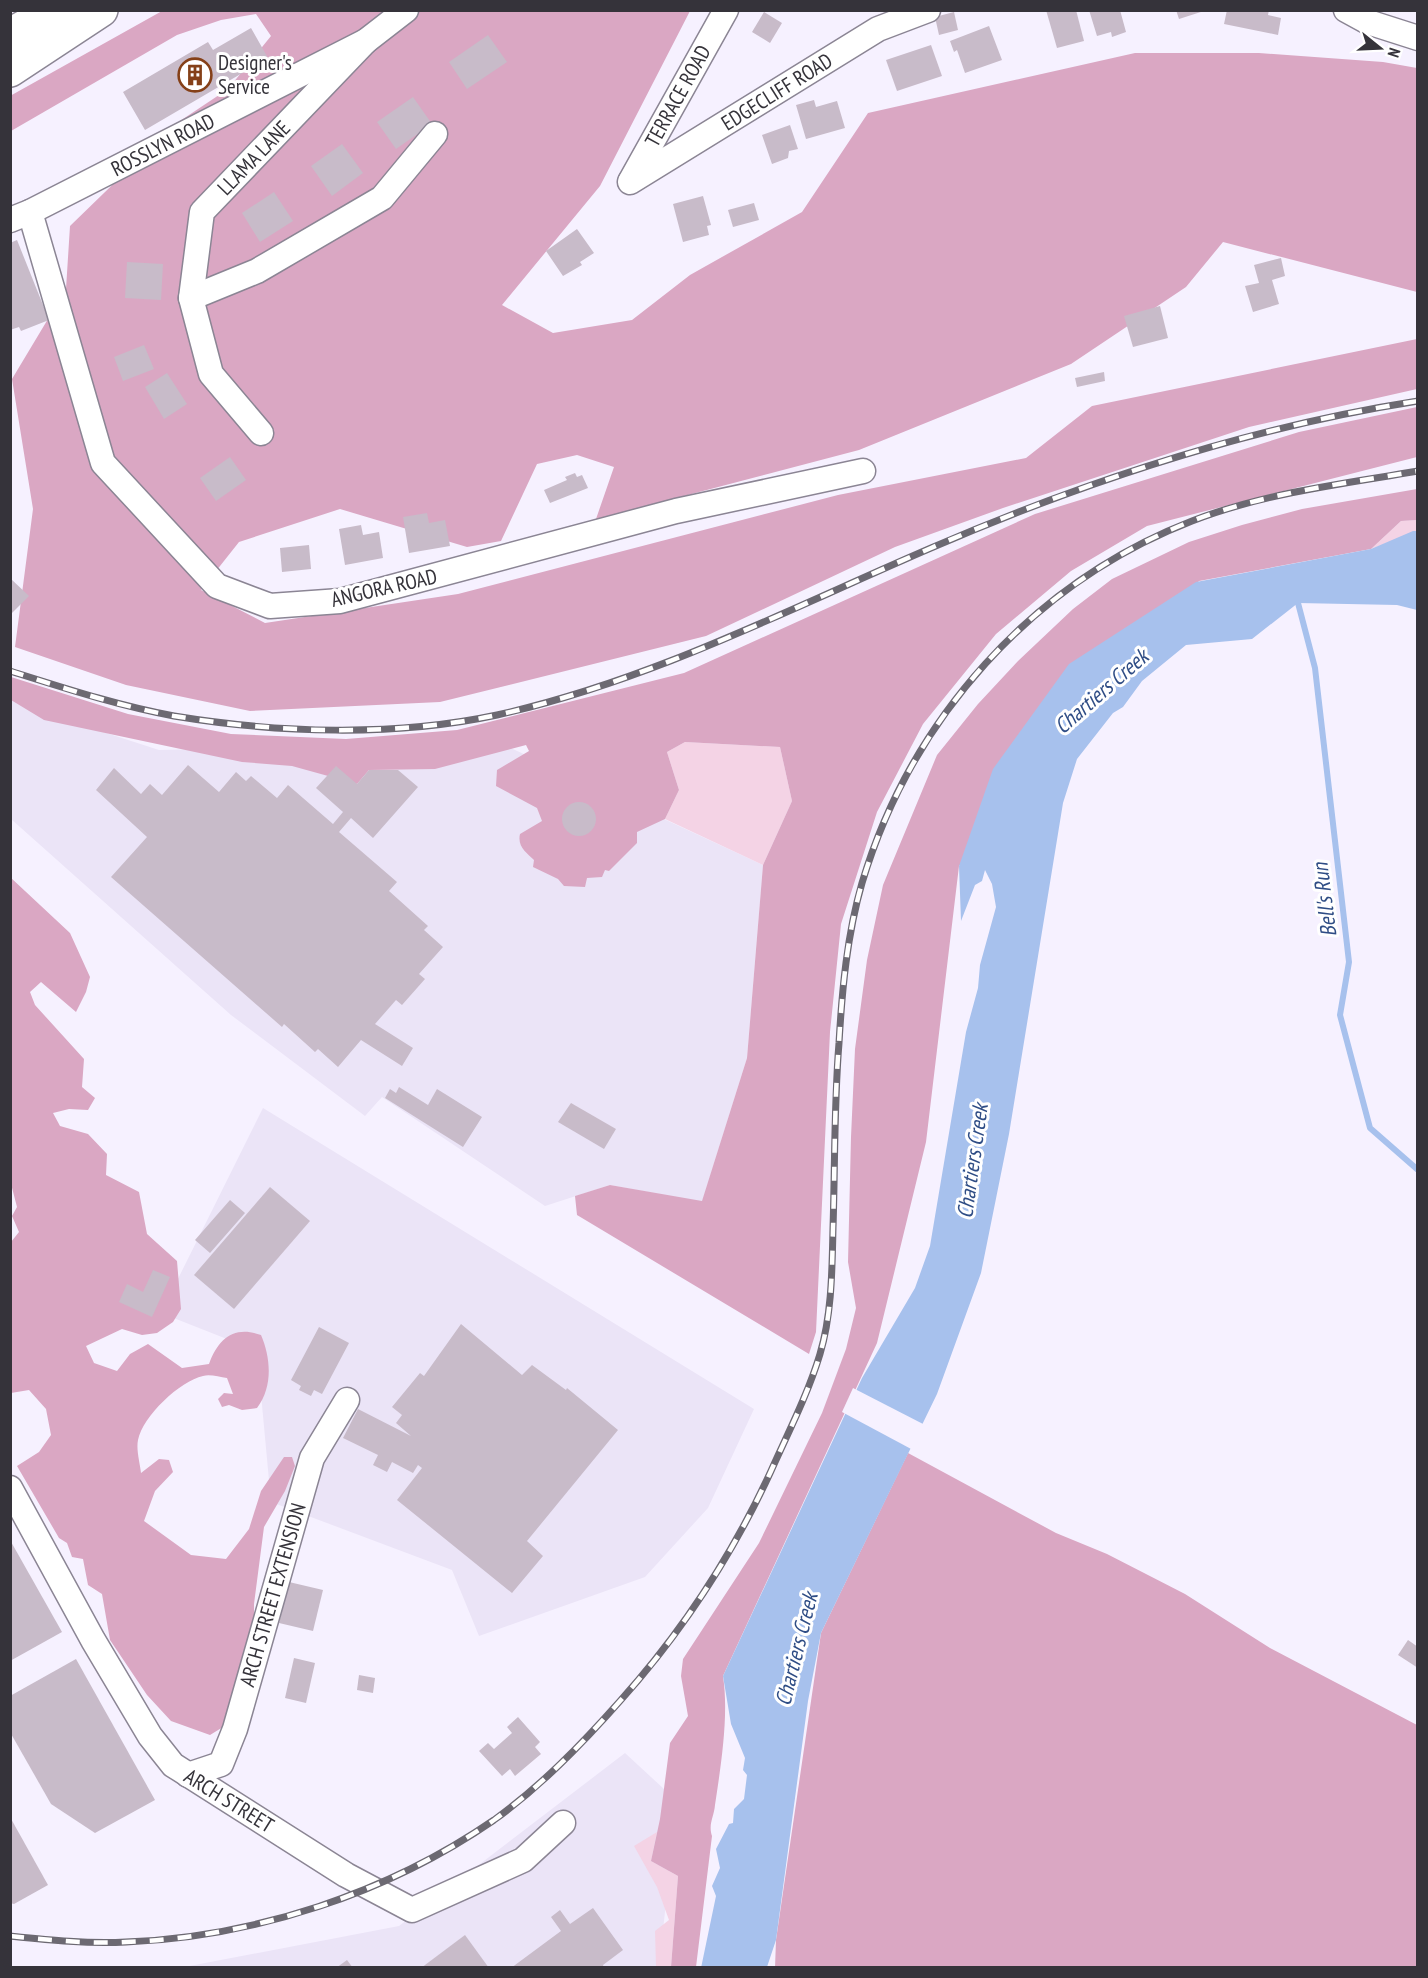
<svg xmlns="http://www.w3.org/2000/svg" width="1428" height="1978" font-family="'PT Sans Narrow',sans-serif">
	<rect width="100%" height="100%" fill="#f6f1ff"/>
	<!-- built -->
	<g fill="#ebe4f7">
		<polygon points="10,696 29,708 159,750 500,743 763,865 747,1058 702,1202 610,1185 545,1206 382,1097 365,1116 231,1015 11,819"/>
		<polygon points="263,1108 754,1409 708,1508 645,1577 479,1636 452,1570 271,1502 257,1351 161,1313"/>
		<polygon points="625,1753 677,1801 659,1967 179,1968 399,1926"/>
	</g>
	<!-- green -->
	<g fill="#f4d3e5">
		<polygon points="1417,520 1417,531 1371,549 1401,521"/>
		<polygon points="685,742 780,747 792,801 763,865 665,819 679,790 667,752"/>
		<polygon points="657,1832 651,1861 678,1876 671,1967 656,1967 655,1931 669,1920 657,1887 634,1846"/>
	</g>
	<!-- forest -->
	<g fill="#daa7c3">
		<polygon points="162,11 690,11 600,186 502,305 553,333 632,320 690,275 802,212 868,113 1135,53 1259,53 1383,62 1417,68 1417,292 1223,242 1186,287 1071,364 859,450 596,519 614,467 577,455 537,464 501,541 467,547 340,509 239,542 201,590 265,623 458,594 838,495 1026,458 1092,406 1417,339 1417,389 1249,427 1003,508 895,547 706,636 440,702 250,711 126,685 15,647 33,509 12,379 66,289 70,226 174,125 228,89 271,36 256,14 221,20 177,35 11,131 10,96"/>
		<path d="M1417 407V457L1147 526 1071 571 996 634 923 724 877 812 841 924 830 1032 816 1332 809 1354 577 1215 575 1196 610 1185 702 1201 747 1058 763 865 792 801 780 747 685 742 667 752 679 790 665 819 637 832V843L609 871 605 870 602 877 587 878 585 887 564 886 558 879 533 867 534 860C527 853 517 847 520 834L542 821 537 808 496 786 497 770 529 751 526 745 435 769 369 770 357 784 292 766 242 762 44 720 11 700V677L128 714 231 734 346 739 457 730 684 673 1035 514 1299 432Z"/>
		<path d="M1417 489V520L1401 521 1371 549 1199 581 959 866 926 1142 877 1343 723 1676C729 1715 721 1765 715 1805 714 1817 708 1824 712 1836L696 1967H671L678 1876 651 1861 660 1819 670 1743 688 1716 681 1676 683 1659 759 1543 822 1413 846 1349 856 1308 848 1262 851 1137 855 1049 867 960 883 885 937 755 978 704 1018 661 1073 609 1112 579 1189 542 1242 525 1302 509Z"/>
		<path d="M10 877 70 933 90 977 86 992 76 1012 41 982 30 992 35 1005 84 1059 82 1087 95 1098 88 1110 69 1109 53 1113 60 1126 88 1134 107 1154 106 1175 139 1192 147 1234 177 1261 181 1309 173 1322 157 1333 142 1335 122 1329 86 1346 94 1363 117 1371 130 1354 148 1344 182 1368 209 1364C218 1339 234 1325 261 1335 271 1358 273 1387 257 1408L242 1410 229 1405 222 1407 218 1399 224 1393 233 1394 227 1378C219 1377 210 1374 203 1376 180 1381 143 1416 138 1440 136 1450 140 1463 141 1473L159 1459 169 1460 173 1472 155 1491 144 1521 191 1555 226 1559 249 1529 261 1491 284 1457H292L295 1466 285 1491 264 1527 254 1604V1627L223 1727 210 1735 171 1721 147 1695 110 1640 102 1594 88 1585 83 1559 72 1557 67 1543 59 1538 17 1466 39 1452 51 1435 46 1409 29 1390 11 1393V1242L19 1232 12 1216 17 1207 10 1180Z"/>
		<polygon points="908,1453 1056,1533 1107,1554 1185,1594 1270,1648 1417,1725 1417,1967 775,1968 776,1940 821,1633"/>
	</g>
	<!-- water -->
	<polygon fill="#a7c1ed" points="1413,531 1417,531 1417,610 1397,605 1298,603 1252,639 1186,645 1142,681 1123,707 1113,713 1077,759 1063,803 1009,1134 981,1273 937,1394 821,1633 808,1701 776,1940 767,1967 701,1968 716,1896 712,1886 720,1868 716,1849 729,1824 733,1823 734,1809 744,1799 747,1775 743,1770 745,1758 731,1724 723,1676 862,1378 915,1288 930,1246 966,1032 978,988 980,965 996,907 992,884 985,870 982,881 975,885 961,921 959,866 993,769 1069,664 1196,582 1371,549"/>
	<!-- pier -->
	<polygon fill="#f6f1ff" points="853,1388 925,1425 913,1450 842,1412"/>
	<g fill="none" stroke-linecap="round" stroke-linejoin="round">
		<!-- stream -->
		<polyline stroke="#a7c1ed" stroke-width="6" points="1298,603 1315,668 1349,962 1340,1015 1370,1128 1418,1170"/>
	</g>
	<!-- building -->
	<g fill="#c8bbc9">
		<polygon points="1046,10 1076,10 1084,41 1057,48"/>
		<polygon points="1089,10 1120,10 1126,32 1112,37 1111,32 1097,36"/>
		<polygon points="1176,10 1204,10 1204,11 1179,19"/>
		<polygon points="1227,10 1269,10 1268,15 1281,18 1278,35 1224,24"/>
		<polygon points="764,12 782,23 770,43 752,32"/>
		<polygon points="954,12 958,30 939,35 935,17"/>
		<polygon points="989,26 1002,60 965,73 957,50 954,52 950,41"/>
		<polygon points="251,28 268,58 145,130 123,92 208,42 213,50"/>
		<polygon points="488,35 507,62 467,89 449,62"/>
		<polygon points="931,45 942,76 897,91 886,60"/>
		<polygon points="413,97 432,124 396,149 377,122"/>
		<polygon points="814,100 816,107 837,101 845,128 806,139 796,105"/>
		<polygon points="790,125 798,149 789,151 788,158 772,164 762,135"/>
		<polygon points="342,144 363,173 332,196 311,166"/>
		<polygon points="274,192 293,221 260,242 242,213"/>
		<polygon points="703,196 711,225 707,226 709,235 683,242 673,204"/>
		<polygon points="754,203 759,220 733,227 728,210"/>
		<polygon points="577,229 594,253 580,262 582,265 563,276 546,251"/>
		<polygon points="17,240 49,320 21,331 19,327 10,330 10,243"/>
		<polygon points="1281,258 1285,276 1272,280 1279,304 1253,312 1245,286 1259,283 1254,265"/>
		<polygon points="127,262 163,264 161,300 125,298"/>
		<polygon points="1160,306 1168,338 1133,347 1124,316"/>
		<polygon points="144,345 154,369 123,381 114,357"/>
		<polygon points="1104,372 1105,381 1077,387 1075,378"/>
		<polygon points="167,373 187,404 164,419 145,387"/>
		<polygon points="230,457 246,480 216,501 200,478"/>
		<polygon points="575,473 577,477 582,475 588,488 550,503 544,490 567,480 565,477"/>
		<polygon points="427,513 429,523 445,520 450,546 409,553 403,517"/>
		<polygon points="361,525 363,535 379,532 383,558 345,565 339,529"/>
		<polygon points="309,545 311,569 282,572 280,548"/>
		<polygon points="10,578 29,596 10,615"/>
		<polygon points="188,765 219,792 236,772 246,781 251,776 277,798 288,785 333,824 343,812 316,788 336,766 357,784 369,770 398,770 418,787 373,838 351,818 339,832 397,882 389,891 428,926 424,930 443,947 419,974 425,979 402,1005 396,1000 375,1024 413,1048 402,1066 361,1040 338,1067 318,1049 315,1052 284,1024 282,1027 111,877 147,837 96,790 114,768 141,794 150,784 162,795"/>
		<circle cx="579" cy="819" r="17"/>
		<polygon points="399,1087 428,1105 437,1089 482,1117 463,1147 385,1098 390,1089 396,1093"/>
		<polygon points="571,1103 616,1129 604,1149 558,1122"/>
		<polygon points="270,1187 310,1221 234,1309 194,1275"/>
		<polygon points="230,1200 245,1213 210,1253 195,1240"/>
		<polygon points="153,1270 170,1277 152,1317 119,1302 127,1284 143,1292"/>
		<polygon points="461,1324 522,1375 532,1365 566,1390 567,1388 618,1430 527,1541 543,1556 512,1593 397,1500 422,1468 418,1465 413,1473 392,1462 387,1472 373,1465 378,1455 343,1438 358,1409 411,1436 396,1423 402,1415 392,1407 420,1373 424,1376"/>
		<polygon points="319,1327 349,1343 322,1394 314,1390 311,1396 299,1390 301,1386 291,1380"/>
		<polygon points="10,1540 62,1632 10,1661"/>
		<polygon points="289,1582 323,1590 313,1631 279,1623"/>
		<polygon points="1408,1640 1418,1647 1418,1668 1398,1655"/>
		<polygon points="294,1658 315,1663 306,1703 285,1698"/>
		<polygon points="76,1659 155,1800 95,1833 51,1804 10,1732 10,1696"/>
		<polygon points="359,1675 375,1678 373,1693 357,1690"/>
		<polygon points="518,1717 540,1742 535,1747 541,1754 515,1776 510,1769 502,1776 479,1751 488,1743 494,1749 512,1733 507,1727"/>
		<polygon points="10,1817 48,1885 14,1904 10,1903"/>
		<polygon points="593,1908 623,1950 603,1965 604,1968 511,1968 561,1931 551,1917 560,1910 570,1924"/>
		<polygon points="465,1935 489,1968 421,1968"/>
		<polygon points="347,1960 353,1968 336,1968"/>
	</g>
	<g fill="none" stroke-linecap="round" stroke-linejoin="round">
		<defs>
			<g id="minor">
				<polyline points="1346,10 1368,22 1418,38"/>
				<polyline points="631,180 726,10"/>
				<polyline points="630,182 878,29 928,10"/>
				<polyline points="30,212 103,463 217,586 270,606 340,601 676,511 863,471"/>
				<polyline points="10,220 30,212 366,41 406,10"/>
				<polyline points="191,298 257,271 382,198 435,134"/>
				<polyline points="261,433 211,374 191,298 202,212 366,41"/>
				<polyline points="10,1488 93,1640 150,1736 173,1765 346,1875 412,1910 523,1860 563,1823"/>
				<polyline points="188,1775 221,1764 235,1729 312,1458 347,1400"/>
			</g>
			<g id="highway">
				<polyline points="10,35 55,10"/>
				<polyline points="10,70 101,10"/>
			</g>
		</defs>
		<!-- minor casing -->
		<use href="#minor" stroke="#8b8594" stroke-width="27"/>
		<!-- highway casing -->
		<use href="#highway" stroke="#8b8594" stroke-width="36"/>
		<!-- minor -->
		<use href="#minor" stroke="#fff" stroke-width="24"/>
		<!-- highway -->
		<use href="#highway" stroke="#fff" stroke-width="33"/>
		<defs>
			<g id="rail">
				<path d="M10 671C64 688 119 706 174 716 278 733 394 737 497 715 650 681 789 609 931 548 1086 481 1250 427 1418 401"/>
				<path d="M10 1936C49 1940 87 1944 126 1942 255 1937 388 1893 494 1820 541 1786 581 1745 620 1701 682 1632 732 1556 771 1471 788 1433 808 1394 820 1354 832 1314 832 1269 833 1228 835 1166 834 1104 839 1043 842 990 847 935 862 883 911 719 1032 583 1192 521 1264 493 1342 484 1418 471"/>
			</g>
		</defs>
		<!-- rail casing -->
		<use href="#rail" stroke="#6c6972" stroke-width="7"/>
		<!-- rail -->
		<use href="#rail" stroke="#fff" stroke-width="4.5" stroke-dasharray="14" stroke-linecap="butt"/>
	</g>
	<!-- icons -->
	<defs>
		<symbol id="building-ring" viewBox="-11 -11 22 22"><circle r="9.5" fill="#fff" stroke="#854018" stroke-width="1.5"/><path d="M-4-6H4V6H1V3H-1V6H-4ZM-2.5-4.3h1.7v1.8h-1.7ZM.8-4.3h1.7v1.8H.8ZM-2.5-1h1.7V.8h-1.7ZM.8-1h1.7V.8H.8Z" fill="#854018"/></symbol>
	</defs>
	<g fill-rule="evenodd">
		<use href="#building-ring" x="176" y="56" width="38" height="38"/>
	</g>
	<g text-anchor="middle" stroke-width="6" stroke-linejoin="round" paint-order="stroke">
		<!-- poi labels -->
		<g font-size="21" fill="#35333a" stroke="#fff" text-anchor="start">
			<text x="218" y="70">Designer's<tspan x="218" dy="24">Service</tspan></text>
		</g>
		<!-- street labels -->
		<g font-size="21" fill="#35333a" stroke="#fff">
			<text transform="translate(777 92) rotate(-32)" y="7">EDGECLIFF ROAD</text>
			<text transform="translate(678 96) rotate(-61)" y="7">TERRACE ROAD</text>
			<text transform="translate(163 145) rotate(-27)" y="7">ROSSLYN ROAD</text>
			<text transform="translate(254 158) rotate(-46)" y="7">LLAMA LANE</text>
			<text transform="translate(384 588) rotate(-13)" y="7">ANGORA ROAD</text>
			<text transform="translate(273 1595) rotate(-74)" y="7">ARCH STREET EXTENSION</text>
			<text transform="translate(229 1801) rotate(32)" y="7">ARCH STREET</text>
		</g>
		<!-- water labels -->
		<g font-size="22" font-style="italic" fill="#2f4d85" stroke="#fff">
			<text transform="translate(1101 691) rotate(-41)" y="8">Chartiers Creek</text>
			<text transform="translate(1324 900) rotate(-97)" y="8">Bell's Run</text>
			<text transform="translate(972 1161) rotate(-82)" y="8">Chartiers Creek</text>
			<text transform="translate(796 1649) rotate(-76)" y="8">Chartiers Creek</text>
		</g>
	</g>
	<!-- border -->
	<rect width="1428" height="1978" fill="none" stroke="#35333a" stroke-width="24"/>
	<!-- north arrow -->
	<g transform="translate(1380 48) rotate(108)" stroke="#ffffff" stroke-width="4.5" paint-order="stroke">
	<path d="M0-4.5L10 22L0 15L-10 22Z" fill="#35333a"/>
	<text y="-9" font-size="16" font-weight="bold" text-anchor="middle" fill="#35333a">N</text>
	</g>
</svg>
